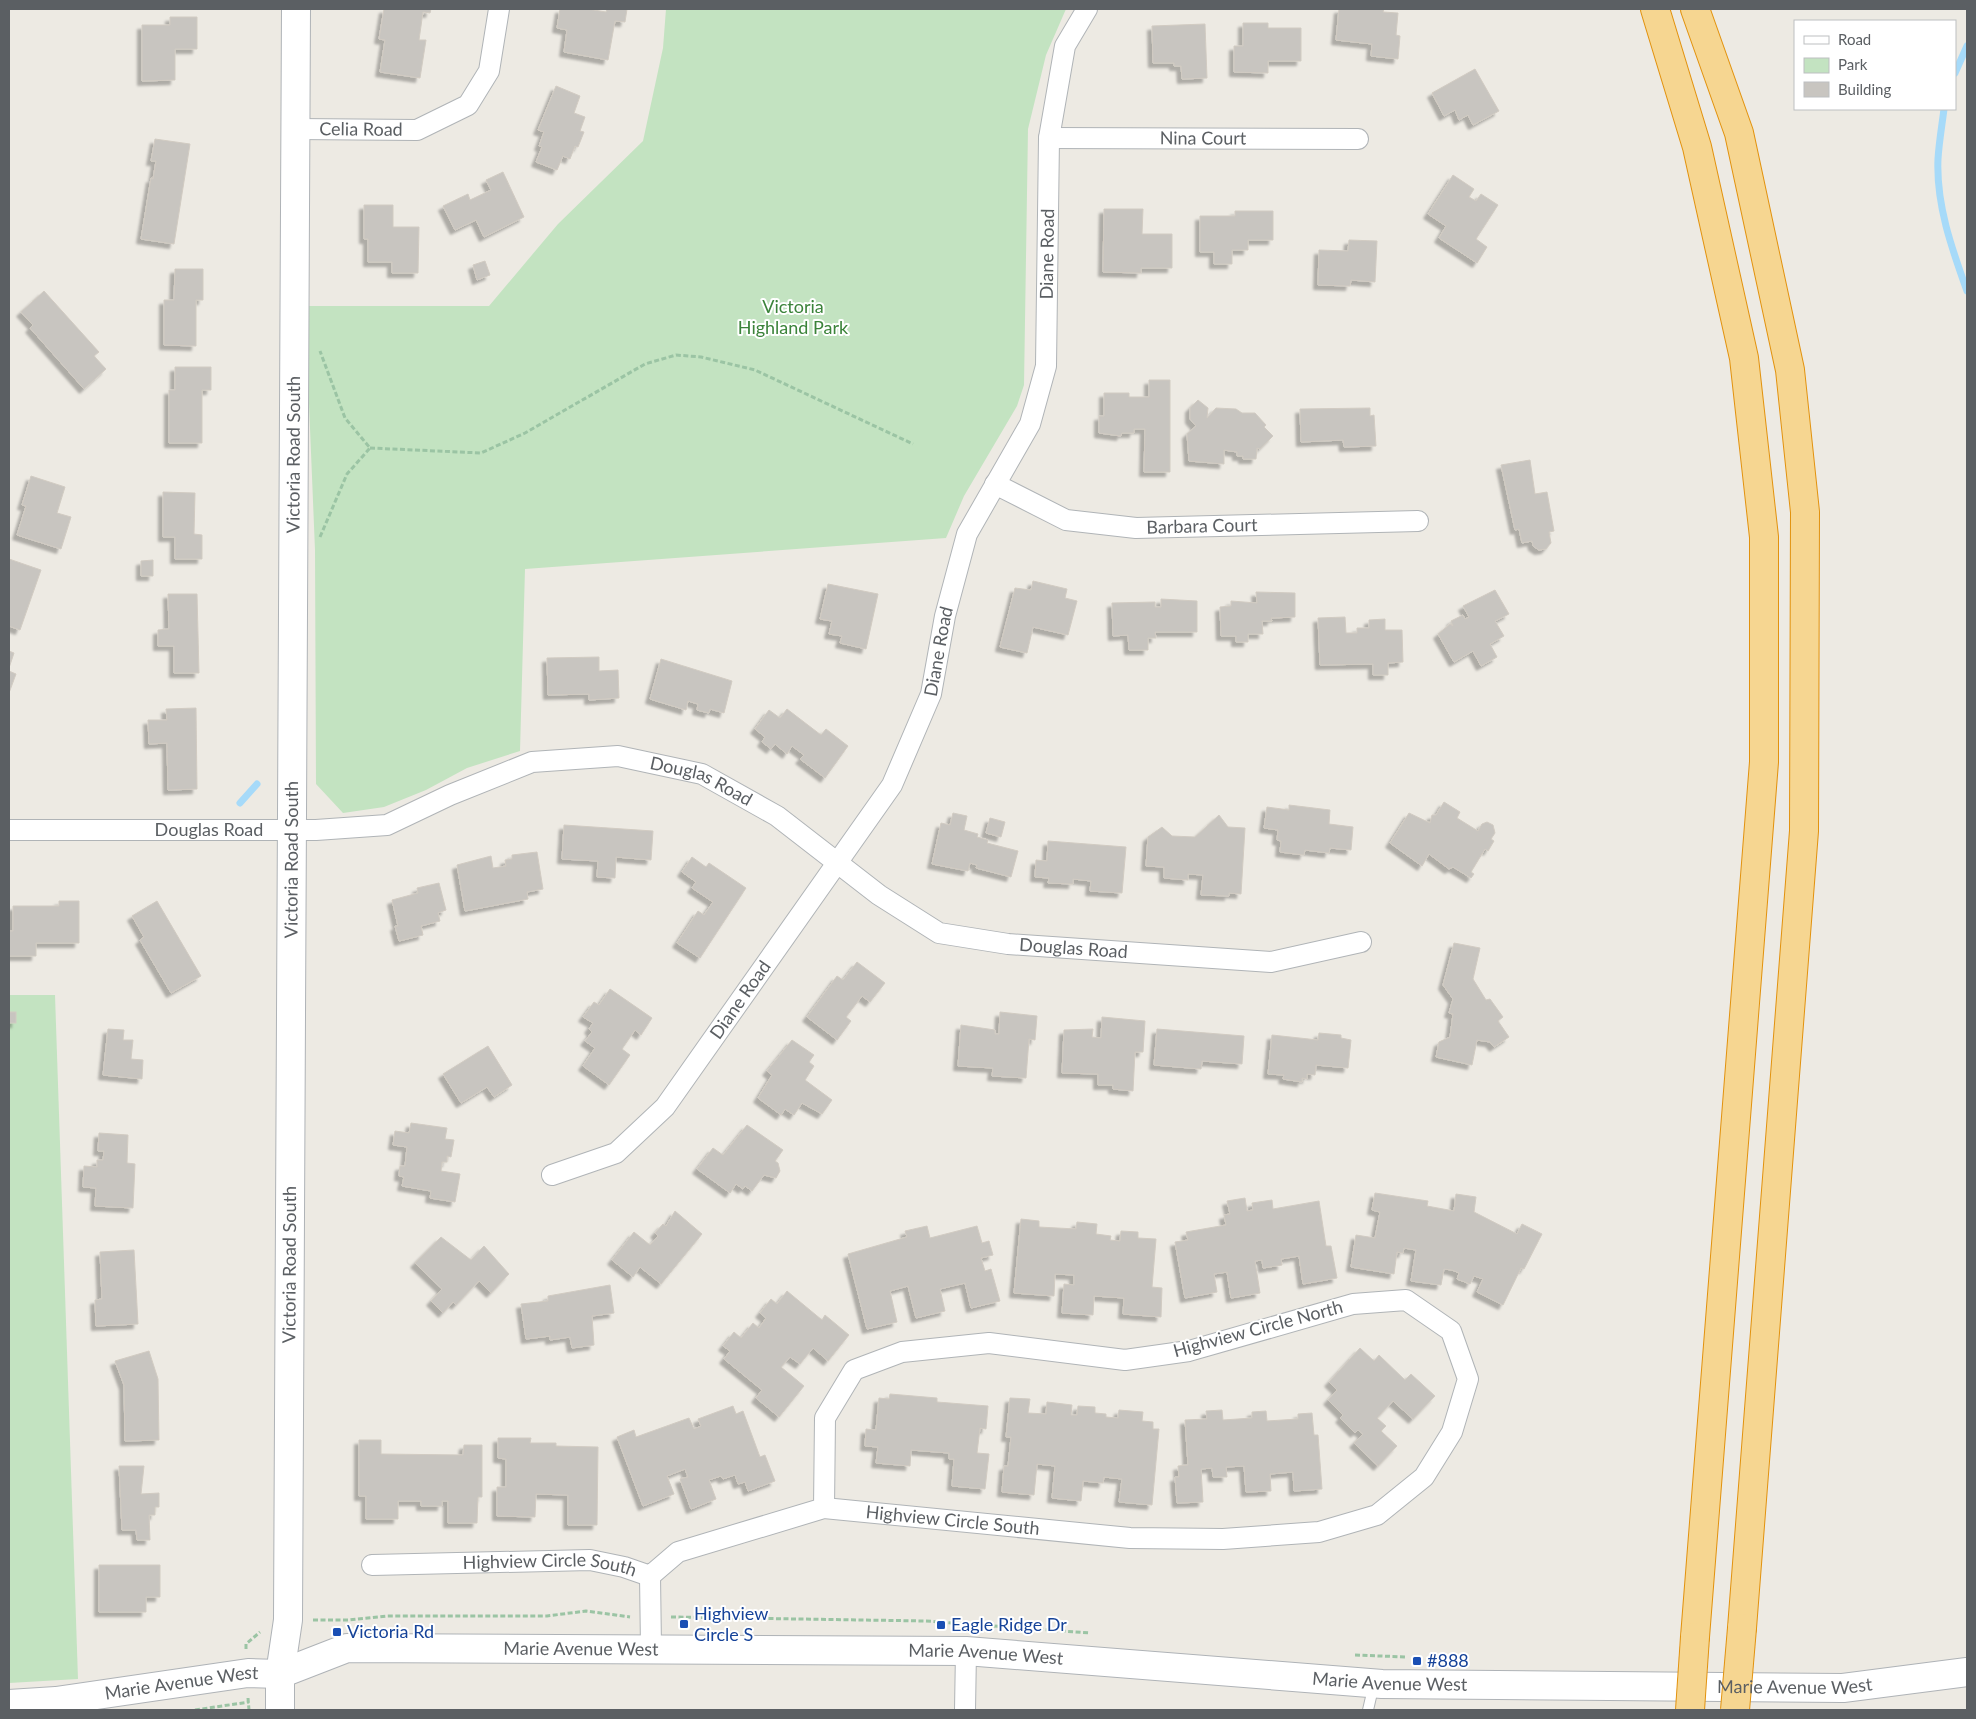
<svg xmlns="http://www.w3.org/2000/svg" width="1976" height="1719" font-family="Lato,sans-serif">
	<defs>
		<filter id="shadow"><feDropShadow dx="-4.5" dy="4.5" stdDeviation="1" flood-color="#0004"/></filter>
	</defs>
	<rect width="100%" height="100%" fill="#edeae3"/>
	<!-- green -->
	<g fill="#c3e3c1">
		<polygon points="666,9 1066,9 1046,55 1028,129 1024,385 1017,406 964,496 946,538 525,569 520,751 467,768 426,790 384,807 343,813 316,784 315,550 305,306 489,306 558,224 643,141 663,48"/>
		<polygon points="9,995 55,995 78,1679 9,1683"/>
	</g>
	<g fill="none" stroke-linecap="round" stroke-linejoin="round">
		<!-- stream -->
		<g stroke="#a6daf9" stroke-width="7">
			<polyline points="1955,73 1967,46"/>
			<path d="M1944 109C1942 125 1939 142 1938 159 1936 205 1952 249 1967 291"/>
			<polyline points="240,803 257,784"/>
		</g>
	</g>
	<!-- building -->
	<g fill="#c8c5c0" stroke="#d1cbc2" filter="url(#shadow)">
		<polygon points="384,9 431,9 430,13 423,12 419,40 426,40 420,78 380,72 385,40 379,39"/>
		<polygon points="560,9 588,9 606,12 607,9 627,9 625,22 615,21 608,60 564,52 567,30 557,28"/>
		<polygon points="1339,9 1384,9 1383,12 1398,13 1396,35 1400,36 1398,59 1371,56 1372,44 1336,40"/>
		<polygon points="170,17 197,17 197,49 175,49 175,80 142,81 142,25 170,25"/>
		<polygon points="1243,23 1268,23 1268,28 1301,28 1301,61 1268,61 1268,73 1234,72 1234,46 1243,46"/>
		<polygon points="1205,24 1207,78 1182,79 1181,66 1174,66 1174,63 1153,63 1152,26"/>
		<polygon points="1475,69 1499,111 1473,125 1468,115 1459,120 1455,110 1444,116 1432,93"/>
		<polygon points="556,86 580,96 574,113 585,117 580,131 584,132 578,147 575,146 570,159 563,156 557,170 536,162 542,147 539,146 544,132 538,130"/>
		<polygon points="155,139 190,144 174,244 141,239 151,178 153,179 156,161 151,161"/>
		<polygon points="503,172 524,217 484,237 476,220 455,230 443,206 468,194 470,200 491,190 486,180"/>
		<polygon points="1453,175 1474,189 1469,197 1476,201 1481,194 1498,205 1476,239 1487,247 1477,263 1439,238 1446,226 1428,214"/>
		<polygon points="364,205 393,205 393,227 419,227 418,273 392,273 392,262 368,262 368,239 364,239"/>
		<polygon points="1104,209 1143,209 1142,234 1172,234 1172,268 1141,268 1141,273 1103,272"/>
		<polygon points="1235,211 1273,211 1273,240 1248,240 1248,250 1232,250 1232,264 1214,264 1214,252 1200,252 1200,216 1235,216"/>
		<polygon points="1349,240 1377,241 1375,282 1351,280 1350,286 1318,285 1319,250 1348,251"/>
		<polygon points="485,261 490,275 477,280 473,265"/>
		<polygon points="175,269 203,269 203,300 196,300 196,346 164,345 164,300 174,300"/>
		<polygon points="44,291 99,352 94,356 106,369 84,389 30,328 33,325 21,312"/>
		<polygon points="175,367 211,367 211,390 202,390 202,443 169,443 169,390 175,390"/>
		<polygon points="1149,380 1170,380 1170,472 1144,472 1145,429 1134,429 1134,433 1122,433 1121,436 1099,433 1099,416 1104,416 1104,393 1129,393 1129,397 1149,397"/>
		<polygon points="1198,400 1208,408 1207,418 1216,408 1236,409 1242,413 1255,413 1266,425 1264,427 1273,436 1260,449 1257,448 1256,459 1243,459 1243,456 1237,456 1237,452 1224,450 1224,464 1189,461 1187,434 1196,426 1190,419 1190,408"/>
		<polygon points="1370,408 1370,416 1374,415 1376,446 1344,447 1343,440 1301,442 1300,409"/>
		<polygon points="1530,460 1535,494 1547,492 1554,531 1549,532 1551,543 1546,549 1539,550 1533,546 1532,541 1522,543 1519,529 1515,530 1501,465"/>
		<polygon points="31,476 65,487 57,513 71,517 61,549 17,535 26,506 22,505"/>
		<polygon points="163,492 195,493 194,534 202,535 202,559 175,559 175,537 163,537"/>
		<polygon points="9,559 41,570 20,630 9,626"/>
		<polygon points="153,560 153,576 141,576 141,561"/>
		<polygon points="1033,581 1067,589 1065,598 1077,601 1068,635 1033,627 1027,653 1000,647 1015,588 1031,590"/>
		<polygon points="828,584 878,594 866,649 840,643 842,636 829,634 832,621 820,619"/>
		<polygon points="1495,590 1509,614 1495,621 1504,636 1490,644 1497,657 1481,666 1473,651 1454,662 1438,634 1450,624 1453,626 1451,621 1463,615 1465,619 1469,617 1463,606"/>
		<polygon points="1256,592 1295,593 1295,617 1271,618 1272,621 1262,621 1263,634 1248,634 1248,642 1236,642 1236,636 1221,636 1220,607 1231,606 1231,601 1257,603"/>
		<polygon points="168,594 197,594 199,673 174,673 174,646 158,646 158,630 169,629"/>
		<polygon points="1161,599 1197,601 1197,632 1155,632 1156,638 1148,638 1148,650 1129,650 1128,635 1113,636 1112,603 1155,602 1155,607 1161,607"/>
		<polygon points="1345,617 1346,633 1357,633 1357,628 1369,628 1369,620 1385,619 1385,630 1402,630 1403,662 1388,663 1388,675 1373,675 1373,664 1320,665 1318,618"/>
		<polygon points="9,651 14,653 9,668"/>
		<polygon points="599,657 599,671 618,670 619,698 589,700 589,694 548,695 547,658"/>
		<polygon points="661,659 732,681 724,713 710,709 709,713 697,710 698,704 688,701 686,710 650,699"/>
		<polygon points="9,671 16,674 9,693"/>
		<polygon points="196,708 197,789 168,790 167,743 149,744 148,720 167,720 166,709"/>
		<polygon points="787,709 821,735 826,729 848,746 825,778 800,759 804,755 792,746 787,754 775,744 771,749 762,742 765,737 755,729 769,710 780,718"/>
		<polygon points="1444,802 1460,812 1457,818 1478,831 1482,824 1487,822 1493,825 1495,833 1491,839 1494,841 1488,851 1485,849 1471,872 1474,874 1471,878 1453,867 1449,869 1429,854 1422,866 1390,843 1409,813 1430,823 1432,815 1436,815"/>
		<polygon points="1289,805 1330,810 1329,824 1353,827 1351,850 1330,848 1329,853 1305,850 1304,855 1280,852 1281,841 1277,840 1278,830 1264,828 1267,807 1289,810"/>
		<polygon points="953,813 967,816 964,830 978,834 977,837 988,840 987,843 1018,851 1011,877 976,868 977,865 970,863 968,871 932,864 941,823 950,825"/>
		<polygon points="1219,815 1228,827 1245,828 1241,894 1229,893 1229,896 1201,895 1203,875 1188,874 1188,880 1164,878 1164,867 1146,866 1148,837 1162,827 1172,836 1195,837"/>
		<polygon points="990,818 1005,822 1001,837 986,833"/>
		<polygon points="564,825 653,831 651,860 616,857 615,878 597,877 598,861 562,859"/>
		<polygon points="1048,841 1126,847 1122,893 1090,891 1091,881 1073,879 1073,884 1048,883 1049,878 1035,877 1036,860 1047,861"/>
		<polygon points="537,852 543,889 527,892 528,899 465,911 457,865 491,856 493,868 506,866 505,860 512,859 512,855"/>
		<polygon points="692,857 706,867 709,863 746,888 700,958 677,943 698,911 704,915 713,902 692,888 696,882 682,872"/>
		<polygon points="439,883 446,910 438,913 440,921 421,926 423,935 399,941 395,926 398,926 392,900 418,893 417,888"/>
		<polygon points="59,901 79,901 79,943 36,943 36,956 9,956 9,931 13,931 13,906 59,906"/>
		<polygon points="157,901 201,976 171,993 140,940 144,937 132,916"/>
		<polygon points="1454,943 1480,948 1473,979 1486,1000 1490,999 1503,1017 1498,1021 1509,1037 1494,1047 1490,1042 1477,1040 1472,1065 1436,1057 1439,1042 1450,1037 1453,1014 1449,1013 1453,999 1443,985"/>
		<polygon points="857,962 885,983 870,1002 862,996 846,1017 851,1021 837,1040 807,1017 837,976 843,980"/>
		<polygon points="610,989 652,1018 641,1035 635,1030 622,1049 630,1055 609,1085 583,1066 595,1048 585,1041 592,1032 589,1029 593,1023 583,1017 594,1002 599,1005"/>
		<rect x="9" y="1012" width="7" height="11"/>
		<polygon points="1000,1012 1037,1016 1035,1040 1029,1039 1026,1078 992,1076 993,1068 958,1066 961,1025 995,1030 995,1034 999,1034"/>
		<polygon points="1102,1017 1145,1021 1143,1052 1135,1052 1133,1091 1113,1089 1113,1085 1098,1085 1098,1074 1062,1073 1064,1030 1093,1029 1092,1037 1101,1038"/>
		<polygon points="108,1029 124,1030 123,1040 133,1040 131,1059 143,1060 142,1079 103,1075"/>
		<polygon points="1157,1029 1244,1036 1242,1064 1202,1061 1201,1069 1154,1065"/>
		<polygon points="1319,1033 1341,1035 1341,1038 1351,1040 1348,1068 1316,1065 1315,1075 1307,1074 1307,1079 1302,1078 1302,1082 1283,1079 1284,1075 1268,1074 1272,1035 1318,1040"/>
		<polygon points="792,1040 814,1055 809,1062 814,1066 805,1080 832,1100 822,1114 802,1103 794,1115 785,1109 781,1115 758,1098 772,1075 767,1071"/>
		<polygon points="488,1046 512,1085 494,1097 487,1087 461,1103 443,1074"/>
		<polygon points="411,1123 447,1128 445,1139 454,1140 451,1157 447,1156 447,1162 442,1162 441,1171 460,1174 455,1202 430,1198 431,1191 402,1186 404,1177 399,1176 400,1166 405,1166 407,1147 393,1145 395,1131 409,1133"/>
		<polygon points="747,1125 783,1150 775,1161 778,1163 780,1171 776,1178 764,1175 752,1191 745,1186 743,1189 736,1184 730,1193 697,1169 713,1148 723,1155"/>
		<polygon points="99,1133 128,1135 127,1163 135,1164 133,1208 95,1206 96,1188 83,1187 84,1166 97,1167 97,1160 103,1160 104,1151 98,1151"/>
		<polygon points="1375,1193 1428,1201 1427,1206 1454,1211 1456,1194 1476,1197 1474,1212 1517,1234 1522,1224 1542,1234 1524,1269 1521,1268 1503,1305 1477,1292 1483,1279 1474,1276 1470,1284 1457,1279 1459,1273 1452,1270 1444,1269 1441,1285 1411,1281 1416,1250 1404,1248 1403,1253 1397,1252 1394,1274 1351,1267 1356,1235 1375,1238 1380,1212 1372,1210"/>
		<polygon points="1245,1198 1247,1211 1253,1210 1252,1203 1272,1200 1273,1209 1319,1201 1326,1246 1331,1246 1337,1278 1303,1284 1299,1256 1281,1259 1282,1265 1263,1268 1262,1260 1255,1261 1260,1293 1231,1298 1227,1272 1214,1274 1217,1292 1185,1298 1175,1242 1188,1240 1186,1232 1226,1225 1224,1215 1230,1214 1227,1201"/>
		<polygon points="675,1211 702,1234 661,1284 640,1267 633,1277 612,1260 634,1232 650,1245 658,1236 655,1233 663,1224 666,1226"/>
		<polygon points="1021,1219 1039,1221 1039,1227 1076,1229 1077,1222 1097,1224 1096,1234 1111,1236 1110,1240 1120,1241 1121,1231 1138,1232 1138,1238 1156,1239 1152,1287 1162,1288 1161,1317 1123,1314 1124,1298 1094,1296 1093,1315 1062,1313 1064,1284 1074,1285 1074,1275 1055,1274 1054,1296 1014,1293"/>
		<polygon points="927,1226 930,1238 977,1226 982,1243 989,1241 993,1255 981,1258 985,1271 991,1269 1000,1301 971,1308 965,1283 940,1289 945,1311 916,1318 908,1286 890,1291 897,1322 867,1329 848,1254 907,1237 905,1231"/>
		<polygon points="441,1237 471,1260 484,1246 509,1274 491,1293 479,1281 456,1305 453,1302 443,1313 431,1301 442,1289 415,1263"/>
		<polygon points="134,1250 138,1324 96,1326 95,1300 102,1299 100,1252"/>
		<polygon points="610,1285 614,1313 592,1316 594,1345 572,1348 570,1337 550,1340 550,1336 526,1339 521,1304 548,1301 548,1296"/>
		<polygon points="787,1291 822,1320 825,1315 849,1335 828,1361 813,1348 800,1364 790,1357 781,1367 804,1386 779,1417 756,1398 762,1390 724,1359 730,1351 723,1346 734,1332 741,1338 753,1323 759,1328 766,1318 760,1313 771,1299 777,1304"/>
		<polygon points="1360,1348 1374,1361 1379,1355 1405,1380 1411,1374 1435,1396 1413,1419 1393,1401 1377,1418 1386,1426 1381,1431 1397,1446 1378,1466 1354,1443 1363,1434 1358,1430 1355,1433 1340,1418 1343,1415 1328,1400 1337,1390 1329,1382"/>
		<polygon points="149,1351 158,1379 159,1440 125,1441 124,1385 115,1361"/>
		<polygon points="890,1394 937,1398 937,1402 988,1406 986,1429 980,1428 977,1453 989,1454 985,1489 952,1486 954,1459 949,1459 949,1453 911,1450 910,1466 876,1463 878,1447 865,1446 866,1429 876,1430 879,1398 889,1399"/>
		<polygon points="1010,1398 1030,1399 1028,1413 1046,1414 1047,1402 1072,1405 1071,1415 1077,1415 1078,1406 1095,1407 1095,1413 1106,1414 1106,1417 1118,1418 1119,1410 1143,1412 1142,1421 1153,1422 1153,1429 1159,1429 1152,1505 1119,1502 1122,1479 1104,1477 1103,1483 1083,1481 1081,1501 1052,1498 1055,1466 1037,1464 1034,1495 1002,1492 1004,1466 1008,1466 1011,1437 1006,1437"/>
		<polygon points="733,1406 736,1414 743,1411 760,1457 765,1455 775,1481 748,1491 745,1482 738,1484 735,1475 723,1479 721,1476 709,1480 716,1499 691,1509 680,1479 688,1477 685,1469 667,1476 674,1494 643,1506 617,1437 634,1430 636,1437 689,1418 694,1429 701,1426 698,1419"/>
		<polygon points="1222,1410 1223,1420 1252,1418 1252,1412 1266,1411 1267,1421 1298,1419 1298,1414 1312,1413 1314,1435 1318,1435 1322,1489 1294,1491 1293,1472 1270,1474 1271,1491 1246,1492 1244,1466 1226,1467 1227,1477 1213,1477 1212,1468 1201,1469 1203,1502 1177,1503 1175,1477 1179,1477 1178,1466 1188,1465 1185,1420 1207,1419 1206,1411"/>
		<polygon points="498,1438 531,1438 530,1443 556,1443 556,1446 598,1447 597,1525 568,1525 568,1495 536,1494 535,1517 497,1516 497,1487 506,1487 506,1459 498,1458"/>
		<polygon points="359,1440 381,1440 381,1454 463,1455 464,1445 482,1445 482,1497 478,1497 477,1523 448,1523 448,1501 442,1501 442,1506 421,1506 421,1501 398,1501 398,1519 366,1519 366,1496 359,1496"/>
		<polygon points="119,1466 144,1466 141,1494 159,1493 159,1507 155,1507 155,1515 149,1515 150,1540 137,1540 136,1530 122,1530"/>
		<polygon points="99,1565 160,1565 160,1597 146,1597 146,1612 99,1612"/>
	</g>
	<g fill="none" stroke-linecap="round" stroke-linejoin="round">
		<defs>
			<polyline id="lane" points="1368,1710 1374,1684"/>
			<g id="street">
				<path id="s1" d="M296 129 417 130 468 105 489 71 499 9"/>
				<path id="s2" d="M1049 138 1358 139"/>
				<path id="s3" d="M995 484 1066 520 1136 528 1418 521"/>
				<path id="s4" d="M9 830H316L387 825 450 795 532 762 618 756 702 774 777 816 879 895 939 933 1008 944 1271 962 1361 942"/>
				<path id="s5" d="M552 1175 616 1153 665 1107 892 785 931 694 945 616 967 534 1030 424 1046 366 1049 138 1065 46 1087 9"/>
				<path id="s6" d="M372 1565 590 1560 624 1567 650 1576 678 1552 824 1508 1130 1538 1223 1539 1319 1532 1377 1515 1424 1477 1452 1432 1468 1379 1451 1331 1406 1300 1353 1304 1189 1351 1125 1360 989 1343 902 1352 854 1370 825 1418 824 1508"/>
				<polyline points="650,1576 651,1648"/>
				<polyline points="965,1710 966,1651"/>
			</g>
			<g id="secondary">
				<path id="s7" d="M9 1704 56 1701 248 1673 280 1674 347 1648 966 1651 1382 1684 1843 1688 1967 1672"/>
				<path id="s8" d="M280 1710V1674L288 1620 296 9"/>
			</g>
			<g id="highway">
				<polyline points="1655,9 1697,147 1744,358 1764,537 1764,762 1695,1637"/>
				<polyline points="1695,9 1739,133 1790,370 1805,512 1804,831 1742,1628"/>
			</g>
		</defs>
		<!-- lane casing -->
		<use href="#lane" stroke="#b0b4b7" stroke-width="12"/>
		<!-- street casing -->
		<use href="#street" stroke="#b0b4b7" stroke-width="22"/>
		<!-- secondary casing -->
		<use href="#secondary" stroke="#afb3b7" stroke-width="30"/>
		<!-- highway casing -->
		<use href="#highway" stroke="#e2920e" stroke-width="30"/>
		<!-- path -->
		<g stroke="#9bc4a4" stroke-width="3" stroke-dasharray="5 2.5" stroke-linecap="butt">
			<polyline points="370,448 481,453 525,433 645,364 676,355 701,357 755,370 913,444"/>
			<polyline points="320,537 347,474 370,448 345,418 320,351"/>
			<polyline points="671,1617 926,1621 1090,1633"/>
			<polyline points="313,1620 349,1620 387,1616 547,1616 586,1611 630,1617"/>
			<polyline points="246,1649 246,1644 260,1632"/>
			<polyline points="1355,1655 1406,1657"/>
			<polyline points="248,1698 249,1710"/>
			<polyline points="195,1710 249,1702"/>
		</g>
		<!-- lane -->
		<use href="#lane" stroke="#fff" stroke-width="10"/>
		<!-- street -->
		<use href="#street" stroke="#fff" stroke-width="20"/>
		<!-- secondary -->
		<use href="#secondary" stroke="#fff" stroke-width="28"/>
		<!-- highway -->
		<use href="#highway" stroke="#f6d691" stroke-width="28"/>
		<defs>
			<g id="highway-bridge">
				<polyline points="1690,1710 1695,1637"/>
				<polyline points="1735,1710 1742,1628"/>
			</g>
		</defs>
		<!-- highway-bridge casing -->
		<use href="#highway-bridge" stroke="#e2920e" stroke-width="30" stroke-linecap="butt"/>
		<!-- highway-bridge -->
		<use href="#highway-bridge" stroke="#f6d691" stroke-width="28"/>
	</g>
	<!-- markers -->
	<g fill="#1a4fb4" stroke="#fff" stroke-width="2">
		<rect x="679" y="1619" width="10" height="10" rx="2.5"/>
		<rect x="936" y="1620" width="10" height="10" rx="2.5"/>
		<rect x="332" y="1627" width="10" height="10" rx="2.5"/>
		<rect x="1412" y="1656" width="10" height="10" rx="2.5"/>
	</g>
	<g text-anchor="middle" stroke-width="4" stroke-linejoin="round" paint-order="stroke">
		<!-- street labels -->
		<g font-size="18" fill="#5b5f63" stroke="#fff">
			<text dy="6" stroke="none"><textPath href="#s1" startOffset="65">Celia Road</textPath></text>
			<text dy="6" stroke="none"><textPath href="#s2" startOffset="154">Nina Court</textPath></text>
			<text dy="6" stroke="none"><textPath href="#s5" startOffset="1091">Diane Road</textPath></text>
			<text dy="6" stroke="none"><textPath href="#s8" startOffset="1256">Victoria Road South</textPath></text>
			<text dy="6" stroke="none"><textPath href="#s3" startOffset="216">Barbara Court</textPath></text>
			<text dy="6" stroke="none"><textPath href="#s5" startOffset="671">Diane Road</textPath></text>
			<text dy="6" stroke="none"><textPath href="#s4" startOffset="710">Douglas Road</textPath></text>
			<text dy="6" stroke="none"><textPath href="#s4" startOffset="200">Douglas Road</textPath></text>
			<text dy="6" stroke="none"><textPath href="#s8" startOffset="851">Victoria Road South</textPath></text>
			<text dy="6" stroke="none"><textPath href="#s4" startOffset="1130">Douglas Road</textPath></text>
			<text dy="6" stroke="none"><textPath href="#s5" startOffset="266">Diane Road</textPath></text>
			<text dy="6" stroke="none"><textPath href="#s8" startOffset="446">Victoria Road South</textPath></text>
			<text transform="translate(1258 1329) rotate(-15)" y="6">Highview Circle North</text>
			<text dy="6" stroke="none"><textPath href="#s6" startOffset="599">Highview Circle South</textPath></text>
			<text dy="6" stroke="none"><textPath href="#s6" startOffset="178">Highview Circle South</textPath></text>
			<text dy="6" stroke="none"><textPath href="#s7" startOffset="579">Marie Avenue West</textPath></text>
			<text dy="6" stroke="none"><textPath href="#s7" startOffset="984">Marie Avenue West</textPath></text>
			<text dy="6" stroke="none"><textPath href="#s7" startOffset="1389">Marie Avenue West</textPath></text>
			<text dy="6" stroke="none"><textPath href="#s7" startOffset="174">Marie Avenue West</textPath></text>
			<text dy="6" stroke="none"><textPath href="#s7" startOffset="1794">Marie Avenue West</textPath></text>
		</g>
		<!-- park labels -->
		<g font-size="18" fill="#3b833a" stroke="#fff">
			<text x="793" y="313">Victoria<tspan x="793" dy="21">Highland Park</tspan></text>
		</g>
		<!-- transit labels -->
		<g font-size="18" fill="#164399" stroke="#fff" text-anchor="start">
			<text x="694" y="1620">Highview<tspan x="694" dy="21">Circle S</tspan></text>
			<text x="951" y="1631">Eagle Ridge Dr</text>
			<text x="347" y="1638">Victoria Rd</text>
			<text x="1427" y="1667">#888</text>
		</g>
	</g>
	<!-- border -->
	<rect width="1976" height="1719" fill="none" stroke="#5b5f63" stroke-width="20"/>
	<!-- legend -->
	<rect x="1794" y="20" width="162" height="90" fill="#ffffff" stroke="#bdbfc1"/>
	<rect x="1804" y="36" width="25" height="8" fill="#ffffff" stroke="#bdbfc1"/>
	<text x="1838" y="45" font-size="15" fill="#5b5f63">Road</text>
	<rect x="1804" y="58" width="25" height="15" fill="#c3e3c1" stroke="#bdbfc1"/>
	<text x="1838" y="70" font-size="15" fill="#5b5f63">Park</text>
	<rect x="1804" y="82" width="25" height="15" fill="#c8c5c0" stroke="#bdbfc1"/>
	<text x="1838" y="95" font-size="15" fill="#5b5f63">Building</text>
</svg>
